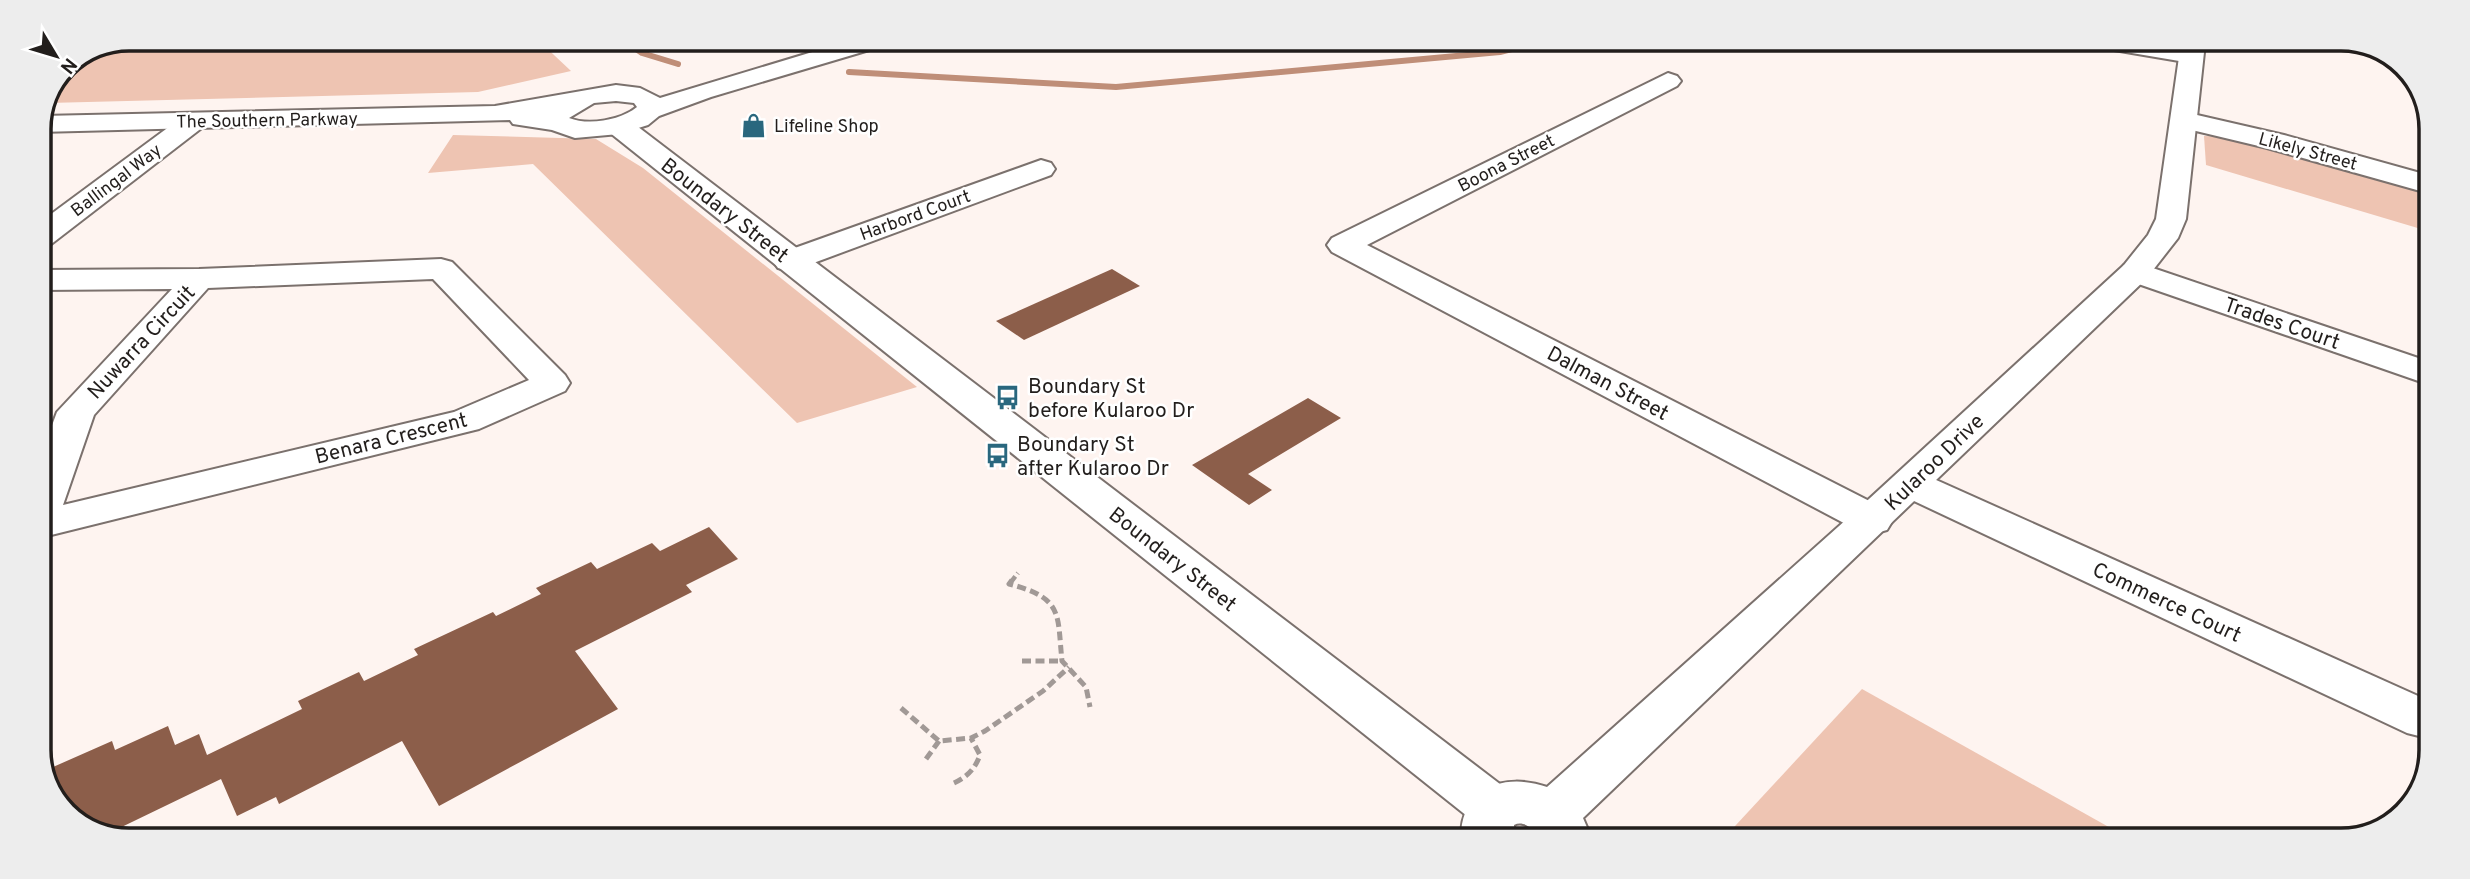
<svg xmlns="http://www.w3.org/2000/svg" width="2470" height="879" font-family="Overpass,sans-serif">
	<rect width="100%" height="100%" fill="#fef4f0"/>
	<!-- green -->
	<g fill="#eec4b2">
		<polygon points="129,39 537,39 571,71 478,92 48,103 65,65"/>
		<polygon points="453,135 596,139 643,168 917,387 797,423 533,164 428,173"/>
		<polygon points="2204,136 2233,137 2431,190 2431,232 2206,165"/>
		<polygon points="1862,689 2132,840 1723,839"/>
	</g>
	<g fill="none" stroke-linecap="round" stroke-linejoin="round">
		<!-- stream -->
		<g stroke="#bf8e78" stroke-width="6">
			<polyline points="623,40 642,53 678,64"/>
			<polyline points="849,72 1116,87 1500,52 1544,41"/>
		</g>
	</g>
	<!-- building -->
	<g fill="#8c5e4a">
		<polygon points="1112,269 1140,286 1024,340 996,321"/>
		<polygon points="1308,398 1341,418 1248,474 1272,490 1249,505 1192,465"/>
		<polygon points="709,527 738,559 686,585 692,592 575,651 618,709 439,806 402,741 279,804 276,797 237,816 221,779 103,836 57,806 44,771 112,741 115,750 168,726 175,745 199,734 207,755 302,709 298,701 359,672 364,681 418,655 414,649 493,612 496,616 541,594 536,588 591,562 597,569 652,543 660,551"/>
	</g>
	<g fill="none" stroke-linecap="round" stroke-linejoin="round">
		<defs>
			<g id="minor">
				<polygon points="2102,43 2155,43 2200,51 2203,56 2200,61 2191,63 2114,50 2106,48"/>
				<polygon points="1668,73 1677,76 1681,81 1677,86 1367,245 1887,510 1893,520 1887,530 1872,534 1857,530 1332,252 1327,245 1332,238"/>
				<polygon points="194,113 203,115 207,121 203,127 50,245 39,247 39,223 185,115"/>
				<polygon points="1041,160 1051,163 1055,169 1051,175 800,268 789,271 778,268 773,261 778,254"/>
				<path d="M441 259 452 262 565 375 570 383 565 391 479 429 39 538V460L57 412 172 289 39 290V270L199 269ZM433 279 529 380 454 412 63 505 94 415 208 288Z"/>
				<polygon points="2135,262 2430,362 2430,385 2124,279 2119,272 2124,265"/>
				<polygon points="1911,471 1925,475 2427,700 2427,738 2407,733 1897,493 1891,484 1897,475"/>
			</g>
			<g id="tertiary">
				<polygon points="2184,112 2284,135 2431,176 2431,194 2267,148 2175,126 2171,120 2175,114"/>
				<polygon points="619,118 629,120 1513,794 1521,809 1513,824 1495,831 1477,824 609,132 606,126 609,120"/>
			</g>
			<g id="secondary">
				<path d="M852 40H890L886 45 711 97 659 116 648 125 619 134 575 138 552 130 513 124 510 120 39 132 42 116 495 106 616 85 640 88 660 98ZM616 101 634 103 637 107C621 120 589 126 569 118L594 103Z"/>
				<path d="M2181 43H2205L2186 219 2178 238 2146 279 1583 818 1592 839H1538C1534 829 1524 820 1514 825L1515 839H1461C1460 788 1504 772 1547 787L1857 510 2124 265 2148 235 2156 219Z"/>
			</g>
		</defs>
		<!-- minor casing -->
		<use href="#minor" stroke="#7b716d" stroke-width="4"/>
		<!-- tertiary casing -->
		<use href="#tertiary" stroke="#7b716d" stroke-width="4"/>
		<!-- secondary casing -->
		<use href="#secondary" stroke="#7b716d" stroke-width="4"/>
		<!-- path-far1 -->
		<polyline stroke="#a19996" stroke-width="4.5" stroke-dasharray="7 3.5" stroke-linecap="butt" points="1011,582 1018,573"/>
		<!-- path -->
		<g stroke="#a19996" stroke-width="5" stroke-dasharray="9 4.5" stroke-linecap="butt">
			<path d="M1012 580 1009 584C1064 598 1057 614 1062 661L1086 687 1090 707"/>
			<polyline points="1022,661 1062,661"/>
			<polyline points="901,708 939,741 971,738 985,731 1043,691 1069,667"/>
			<polyline points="926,759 939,741"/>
			<path d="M954 783C967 777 975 769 980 755L971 738"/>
		</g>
		<!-- minor -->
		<use href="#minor" fill="#fff" fill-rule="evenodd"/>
		<!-- tertiary -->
		<use href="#tertiary" fill="#fff" fill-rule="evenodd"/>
		<!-- secondary -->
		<use href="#secondary" fill="#fff" fill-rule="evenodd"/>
	</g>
	<!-- icons -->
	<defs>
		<symbol id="shop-bare" viewBox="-9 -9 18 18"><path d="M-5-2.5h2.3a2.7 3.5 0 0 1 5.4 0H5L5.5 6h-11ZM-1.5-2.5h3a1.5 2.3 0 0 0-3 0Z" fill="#29677e" stroke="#fff" stroke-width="2.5" paint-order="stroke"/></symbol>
		<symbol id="bus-bare" viewBox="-9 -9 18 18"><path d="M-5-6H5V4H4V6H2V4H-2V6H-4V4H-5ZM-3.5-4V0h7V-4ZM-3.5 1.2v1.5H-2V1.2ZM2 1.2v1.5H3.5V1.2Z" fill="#29677e" stroke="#fff" stroke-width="2.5" paint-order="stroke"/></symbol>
	</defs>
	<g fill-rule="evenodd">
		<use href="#shop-bare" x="736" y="108" width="35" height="35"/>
		<use href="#bus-bare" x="990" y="380" width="35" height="35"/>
		<use href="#bus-bare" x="980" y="438" width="35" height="35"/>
	</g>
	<g text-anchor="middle" stroke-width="5" stroke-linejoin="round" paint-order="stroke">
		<!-- far-street labels -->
		<g font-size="18" fill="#221e1c" stroke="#fff">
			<text transform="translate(267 120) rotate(-1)" y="6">The Southern Parkway</text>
			<text transform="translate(2308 151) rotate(15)" y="6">Likely Street</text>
			<text transform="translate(1506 163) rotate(-27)" y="6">Boona Street</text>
			<text transform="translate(116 180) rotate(-37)" y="6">Ballingal Way</text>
			<text transform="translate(915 215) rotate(-20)" y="6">Harbord Court</text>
		</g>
		<!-- far-poi labels -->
		<g font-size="18" fill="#221e1c" stroke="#fff" text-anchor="start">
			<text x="774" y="132">Lifeline Shop</text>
		</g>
		<!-- street labels -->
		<g font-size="21" fill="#221e1c" stroke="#fff">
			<text transform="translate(725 210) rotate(38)" y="7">Boundary Street</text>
			<text transform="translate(2282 323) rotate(19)" y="7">Trades Court</text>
			<text transform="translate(141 342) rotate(-47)" y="7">Nuwarra Circuit</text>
			<text transform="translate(1608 383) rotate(28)" y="7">Dalman Street</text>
			<text transform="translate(391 438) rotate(-14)" y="7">Benara Crescent</text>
			<text transform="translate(1934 462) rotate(-44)" y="7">Kularoo Drive</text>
			<text transform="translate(1173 559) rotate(38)" y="7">Boundary Street</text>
			<text transform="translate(2167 602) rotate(25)" y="7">Commerce Court</text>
		</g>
		<!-- poi labels -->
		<g font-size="21" fill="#221e1c" stroke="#fff" text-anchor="start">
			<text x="1028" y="393">Boundary St<tspan x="1028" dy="24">before Kularoo Dr</tspan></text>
			<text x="1017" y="451">Boundary St<tspan x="1017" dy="24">after Kularoo Dr</tspan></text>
		</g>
	</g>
	<!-- crop -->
	<path d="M0 0H2470V879H0ZM129 51H2341A78 78 0 0 1 2419 129V750A78 78 0 0 1 2341 828H129A78 78 0 0 1 51 750V129A78 78 0 0 1 129 51Z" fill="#ededed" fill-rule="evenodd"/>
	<path fill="none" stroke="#221e1c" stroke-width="3.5" d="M129 51H2341A78 78 0 0 1 2419 129V750A78 78 0 0 1 2341 828H129A78 78 0 0 1 51 750V129A78 78 0 0 1 129 51Z"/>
	<!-- north arrow -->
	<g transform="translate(56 56) rotate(128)" stroke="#ffffff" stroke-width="5" paint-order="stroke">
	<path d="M0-5L12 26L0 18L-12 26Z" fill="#221e1c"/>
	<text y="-10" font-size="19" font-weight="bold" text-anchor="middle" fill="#221e1c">N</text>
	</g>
</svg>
